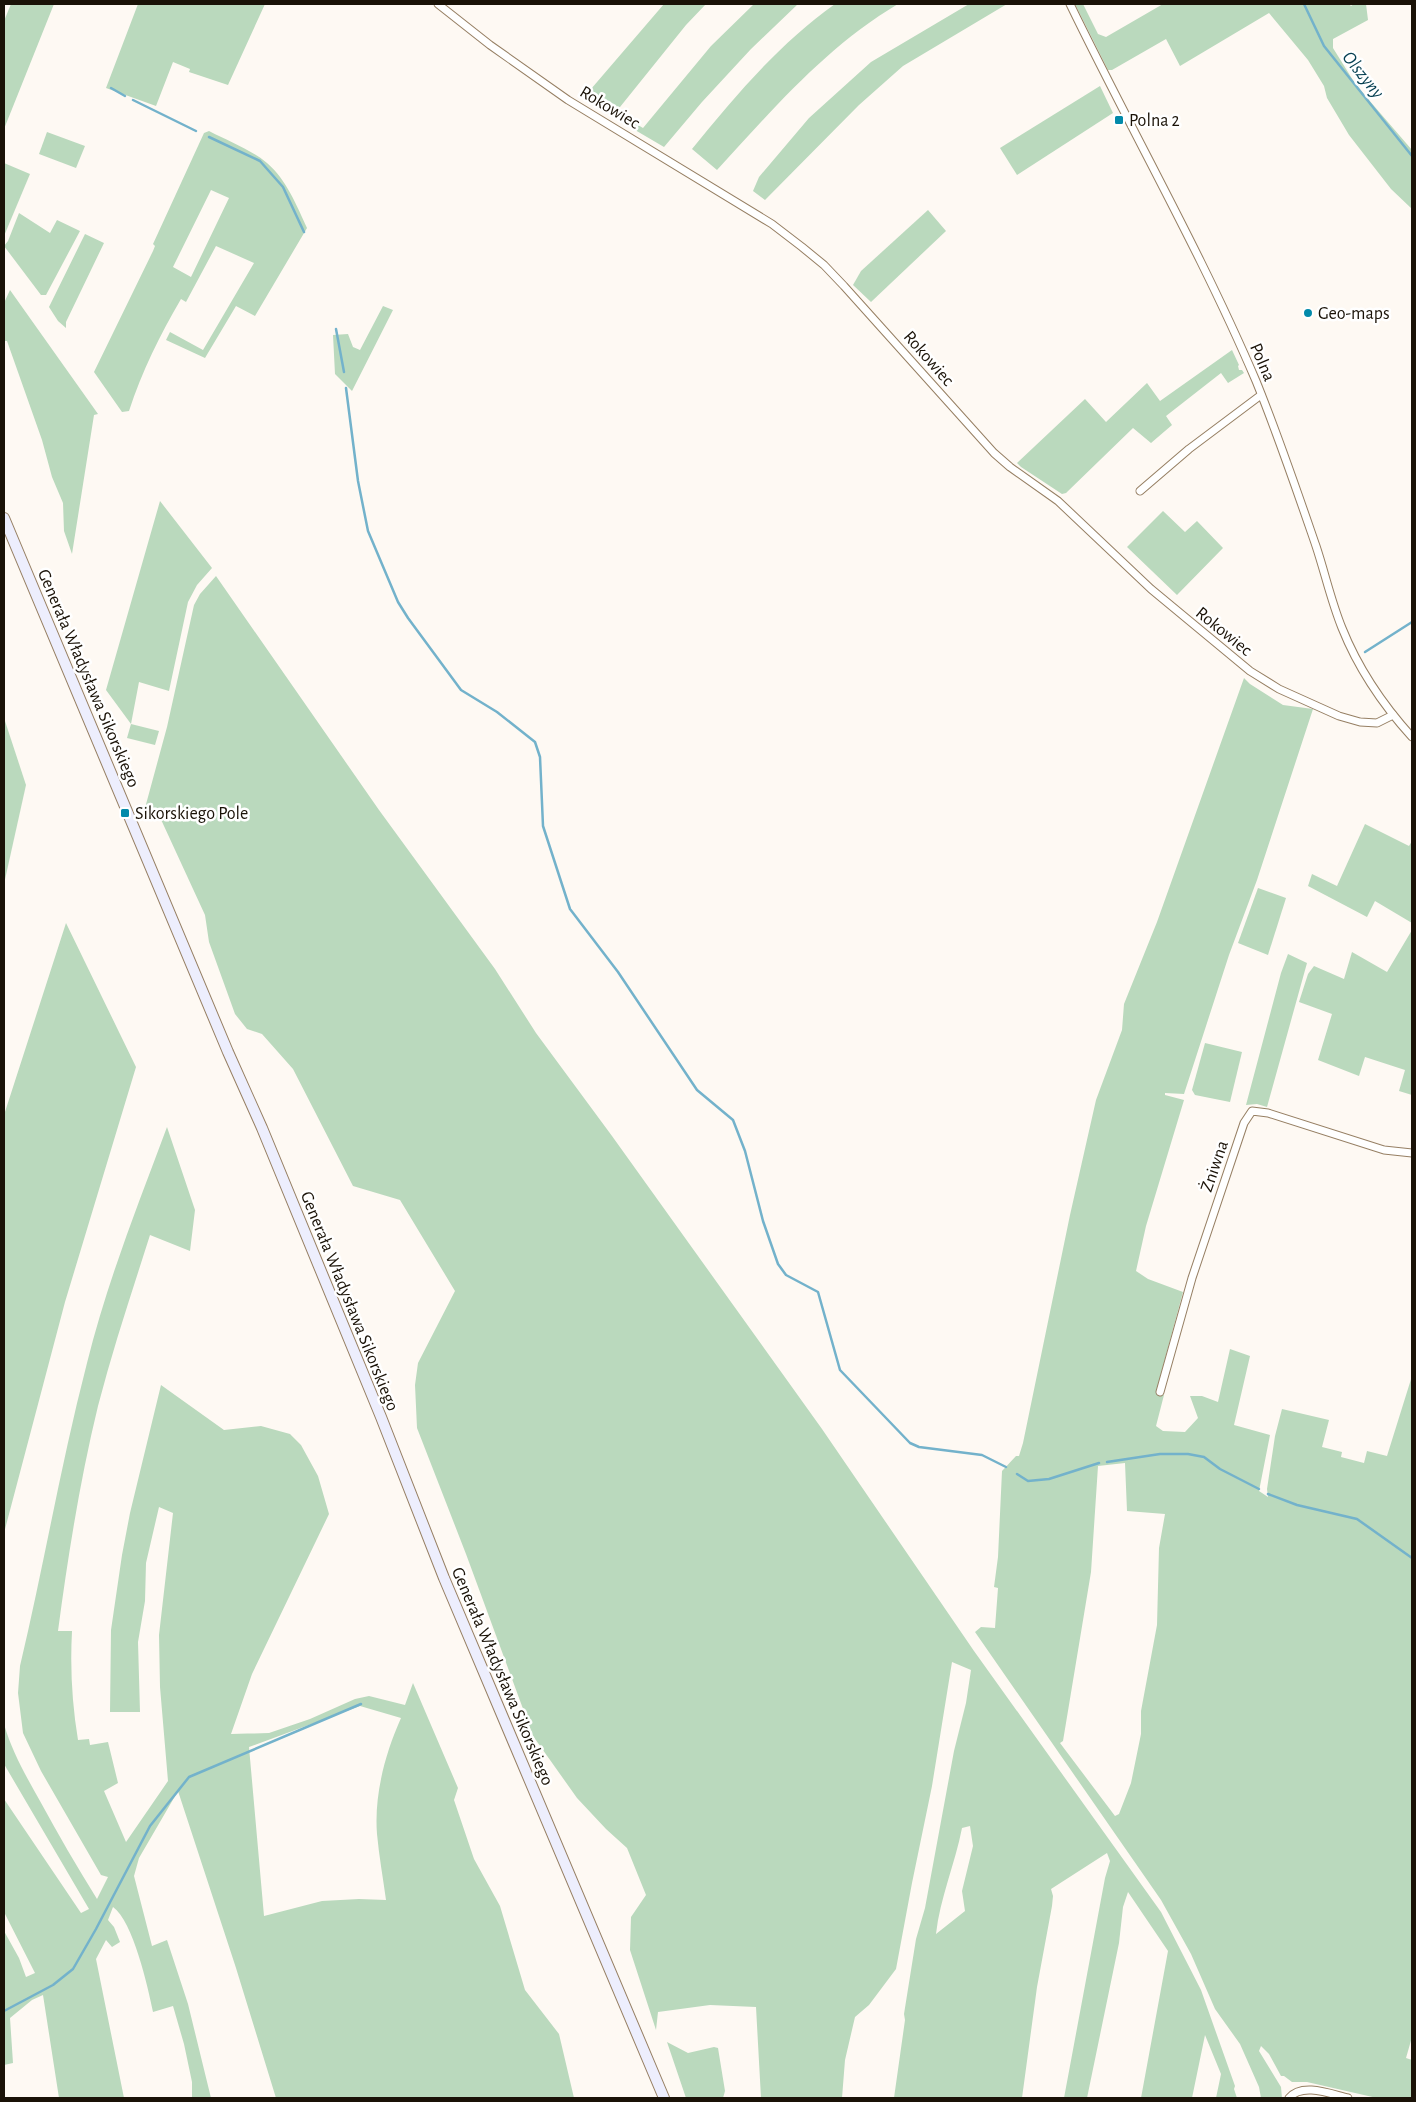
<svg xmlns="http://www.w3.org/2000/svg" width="1416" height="2102" font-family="'Alegreya Sans',sans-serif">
	<rect width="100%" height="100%" fill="#fef9f3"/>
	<!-- green -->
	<g fill="#bad9bd" fill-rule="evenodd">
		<polygon points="11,4 54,4 4,129 4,21"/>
		<polygon points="138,4 265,4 228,85 189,72 190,69 173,62 156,106 106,88"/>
		<polygon points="664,4 706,4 686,25 616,112 643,128 711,46 754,4 798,4 751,49 702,102 664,147 589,103 585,96"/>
		<path d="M835 4H898C827 46 773 109 717 170L692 149C735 96 779 44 835 4Z"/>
		<polygon points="969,4 1007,4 903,66 859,105 765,200 753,191 759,177 809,118 871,62"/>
		<polygon points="1075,4 1083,4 1098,34 1106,37 1163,4 1349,4 1351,6 1354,4 1366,4 1368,20 1333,39 1333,48 1356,85 1412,150 1412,209 1391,189 1349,135 1327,98 1324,86 1308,60 1269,13 1180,66 1166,39 1112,70 1108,70"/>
		<polygon points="1100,86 1113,113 1017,175 1000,148"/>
		<path d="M209 131C228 141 250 149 267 163 286 179 297 206 307 228L255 316 236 306 205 358 166 340 170 332 203 350 254 263 216 246 186 302 181 299C160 335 142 371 129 411L122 412 94 372 153 251 155 246 153 244 204 133ZM211 190 229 198 191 277 173 267Z"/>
		<polygon points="47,132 85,146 76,168 39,154"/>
		<polygon points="4,163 30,174 4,236"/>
		<polygon points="928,210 946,231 871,302 853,285 861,271"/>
		<polygon points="19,213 50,233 57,220 80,231 46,295 41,295 4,246 8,241"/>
		<polygon points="85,234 104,243 66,322 66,328 58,321 49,307"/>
		<polygon points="10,290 98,414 94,415 72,554 64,531 63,503 52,477 42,440 7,341 4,341 4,303"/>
		<polygon points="383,306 393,310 352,391 335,374 333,335 348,334 353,347 360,350"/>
		<polygon points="1232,350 1239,365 1238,366 1239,370 1242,370 1244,373 1228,383 1221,373 1166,416 1172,425 1151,443 1133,428 1066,493 1062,494 1021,467 1017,463 1085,399 1106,422 1147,383 1160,401"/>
		<polygon points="160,501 212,568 197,585 188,602 169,691 139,682 131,724 159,731 155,745 127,738 131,724 106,690"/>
		<polygon points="1163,511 1185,532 1197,521 1223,548 1177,595 1127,547"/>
		<path d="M216 576 379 810 495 969 536 1033 612 1136 822 1429 974 1651 1161 1912 1201 1990 1235 2086 1234 2089 1237 2098H1216L1221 2074 1205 2035 1192 2098H1141L1168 1951 1128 1892 1123 1907 1119 1943 1087 2098H1064L1105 1878 1110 1861 1107 1853 1051 1889 1053 1896 1052 1906 1037 1987 1022 2098H894L905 2020 904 2014 916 1939 925 1908 954 1751 966 1703 971 1670 952 1662 932 1786 912 1883 896 1969 869 2005 855 2017 845 2060 842 2098H761L756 2007 710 2005 658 2012 656 2030 630 1950 631 1917 646 1895 627 1848 606 1829 577 1798 533 1736 466 1554 417 1428 415 1385 418 1363 455 1291 400 1200 353 1186 293 1069 262 1034 247 1029 235 1014 209 942 205 915 158 813 145 808 167 727 194 605 200 594ZM970 1826 973 1846 962 1891 965 1911 936 1934C940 1898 955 1864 962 1828Z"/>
		<path d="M1244 678 1250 684 1283 705 1313 709 1257 880 1229 955 1184 1094 1165 1093V1095L1184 1100 1146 1226 1136 1271 1148 1279 1183 1292 1156 1392 1164 1395 1156 1426 1163 1431 1185 1432 1198 1418 1190 1396H1202L1218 1402 1230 1349 1250 1356 1234 1425 1270 1435 1259 1491 1268 1497 1267 1489 1275 1436 1282 1409 1329 1420 1322 1447 1342 1452 1341 1457 1364 1463 1367 1451 1387 1456 1412 1376V2037L1406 2058 1412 2060V2098H1377L1307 2082H1292L1284 2076H1281L1269 2054 1261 2046 1259 2051 1281 2087 1282 2098H1261L1259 2087 1240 2044 1215 2009 1191 1954 1161 1900 975 1632 981 1627 995 1628 998 1588 994 1587 998 1557 1002 1471 1016 1456H1019L1023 1443 1070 1215 1096 1100 1122 1030 1124 1004 1157 922ZM1125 1463 1127 1511 1165 1514 1159 1548 1157 1625 1141 1711V1734L1131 1783 1119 1814 1115 1816 1060 1743 1063 1741 1091 1572 1098 1466Z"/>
		<polygon points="4,718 26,785 4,884"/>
		<polygon points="1365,824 1409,846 1412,841 1412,923 1375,901 1367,917 1308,886 1312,874 1337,886"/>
		<polygon points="1258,888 1286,898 1268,955 1238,943"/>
		<polygon points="66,923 136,1067 65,1302 4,1533 4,1115"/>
		<polygon points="1412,930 1412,1095 1399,1091 1405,1070 1365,1057 1359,1076 1318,1060 1332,1014 1299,1002 1308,974 1314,966 1344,979 1352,952 1387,972"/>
		<polygon points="1288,954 1307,963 1267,1107 1257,1104 1246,1105 1281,973"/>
		<polygon points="1205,1043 1242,1052 1230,1102 1195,1095 1192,1090"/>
		<path d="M167 1127 195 1210 190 1251 150 1235C132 1292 113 1348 98 1406 80 1480 68 1556 58 1631H72C70 1668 72 1704 78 1740L89 1739 90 1745 108 1742 118 1783 104 1791 126 1842 168 1781 160 1687 159 1635 173 1513 159 1507 146 1563 145 1601 138 1642 140 1712H110L111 1630 122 1555 130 1513 161 1385 224 1430 261 1426 290 1434 301 1445 318 1476 329 1514 252 1674 231 1734 269 1733 310 1719 355 1699 369 1696 405 1705 413 1683 458 1788 454 1800 474 1859 500 1906 525 1990 559 2034 574 2098H276L236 1968 178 1791 139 1858 134 1876 152 1946 167 1940 188 2004 211 2098H192V2082L184 2044 173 2006 153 2012C148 1987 133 1921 113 1907L108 1920 114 1927 120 1942 112 1947 106 1940 96 1959 124 2098H59L43 1995 32 2000 10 2018 13 2063 4 2065V1931L19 1958 26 1977 35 1973 4 1912V1799L81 1913 89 1909 4 1764V1724C12 1752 26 1776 40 1801 58 1834 77 1867 97 1899L108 1877 101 1875 41 1771 23 1733 18 1693 20 1666C44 1565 61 1463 87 1363 107 1282 138 1205 167 1127ZM360 1706 401 1718C385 1754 374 1795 377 1834 379 1856 383 1878 386 1900L359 1899 322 1901 264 1916 249 1747Z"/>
		<polygon points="667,2042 688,2053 714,2047 718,2048 725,2091 723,2098 686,2098"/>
	</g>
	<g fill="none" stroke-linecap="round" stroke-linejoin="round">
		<!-- stream -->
		<g stroke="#73b2cb" stroke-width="2.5">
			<polyline points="1304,4 1324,46 1412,156"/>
			<polyline points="111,88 125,96"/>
			<polyline points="133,100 196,131"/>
			<polyline points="209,137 260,161 283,187 304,232"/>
			<polyline points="336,329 344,372"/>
			<polyline points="346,388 358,481 368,531 398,602 408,618 461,690 497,712 535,742 540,757 543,826 570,909 618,972 697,1090 733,1120 745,1151 763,1221 778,1264 786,1275 818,1292 840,1370 910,1443 919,1447 982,1455 1006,1467"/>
			<polyline points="1365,652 1412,622"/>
			<polyline points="1107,1462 1160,1454 1188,1454 1204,1457 1220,1469 1259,1489"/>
			<polyline points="1017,1474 1028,1481 1049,1479 1099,1463"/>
			<polyline points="1268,1494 1297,1505 1357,1519 1412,1558"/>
			<polyline points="4,2011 53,1985 73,1969 96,1929 150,1826 189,1777 361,1704"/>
		</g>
		<defs>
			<g id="street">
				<polyline points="438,4 490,45 568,100 772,224 802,247 824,265 844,286 994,453 1010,467 1058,501 1151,589 1250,671 1279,689 1339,716 1360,722 1377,723 1393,715"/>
				<path d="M1070 4C1131 130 1201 252 1256 381 1278 435 1297 491 1316 546 1325 573 1331 601 1342 628 1358 668 1383 705 1412 737"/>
				<polyline points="1140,491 1189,449 1261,395"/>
				<polyline points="1160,1392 1192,1278 1244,1123 1252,1111 1268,1113 1384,1150 1412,1153"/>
				<path d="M1289 2098C1302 2082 1331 2094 1348 2098"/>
			</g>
			<polyline id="secondary" points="4,518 228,1052 262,1128 381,1417 444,1578 664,2098"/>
		</defs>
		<!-- street casing -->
		<use href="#street" stroke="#967f63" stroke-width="9"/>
		<!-- secondary casing -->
		<use href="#secondary" stroke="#967f63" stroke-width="12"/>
		<!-- street -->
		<use href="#street" stroke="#fff" stroke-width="7"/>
		<!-- secondary -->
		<use href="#secondary" stroke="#edeefd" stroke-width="10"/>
	</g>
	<!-- markers -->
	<g fill="#028aaa" stroke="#fff" stroke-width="2">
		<rect x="1114" y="115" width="10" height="10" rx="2.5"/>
		<circle cx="1308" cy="313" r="5"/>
		<rect x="120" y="808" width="10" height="10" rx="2.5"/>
	</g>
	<g text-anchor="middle" stroke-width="5" stroke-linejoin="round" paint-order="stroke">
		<!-- street labels -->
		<g font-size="18" fill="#1a1207" stroke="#fff">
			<text transform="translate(610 107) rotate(31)" y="6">Rokowiec</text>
			<text transform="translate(929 358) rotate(49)" y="6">Rokowiec</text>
			<text transform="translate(1263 362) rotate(67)" y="6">Polna</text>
			<text transform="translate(1224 631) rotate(39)" y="6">Rokowiec</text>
			<text transform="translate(89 678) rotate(67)" y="6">Generała Władysława Sikorskiego</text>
			<text transform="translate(1214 1166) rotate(-71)" y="6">Żniwna</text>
			<text transform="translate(350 1301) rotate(68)" y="6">Generała Władysława Sikorskiego</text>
			<text transform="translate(503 1676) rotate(67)" y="6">Generała Władysława Sikorskiego</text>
		</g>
		<!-- poi labels -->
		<g font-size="18" fill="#1a1207" stroke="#fff" text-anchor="start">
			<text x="1129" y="126">Polna 2</text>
			<text x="1318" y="319">Geo-maps</text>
			<text x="135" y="819">Sikorskiego Pole</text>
		</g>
		<!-- water labels -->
		<g font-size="19" font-style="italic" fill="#053f51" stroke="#fff">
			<text transform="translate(1364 74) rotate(51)" y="7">Olszyny</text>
		</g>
	</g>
	<!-- border -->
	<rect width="1416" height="2102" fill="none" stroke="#1a1207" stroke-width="10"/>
</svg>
